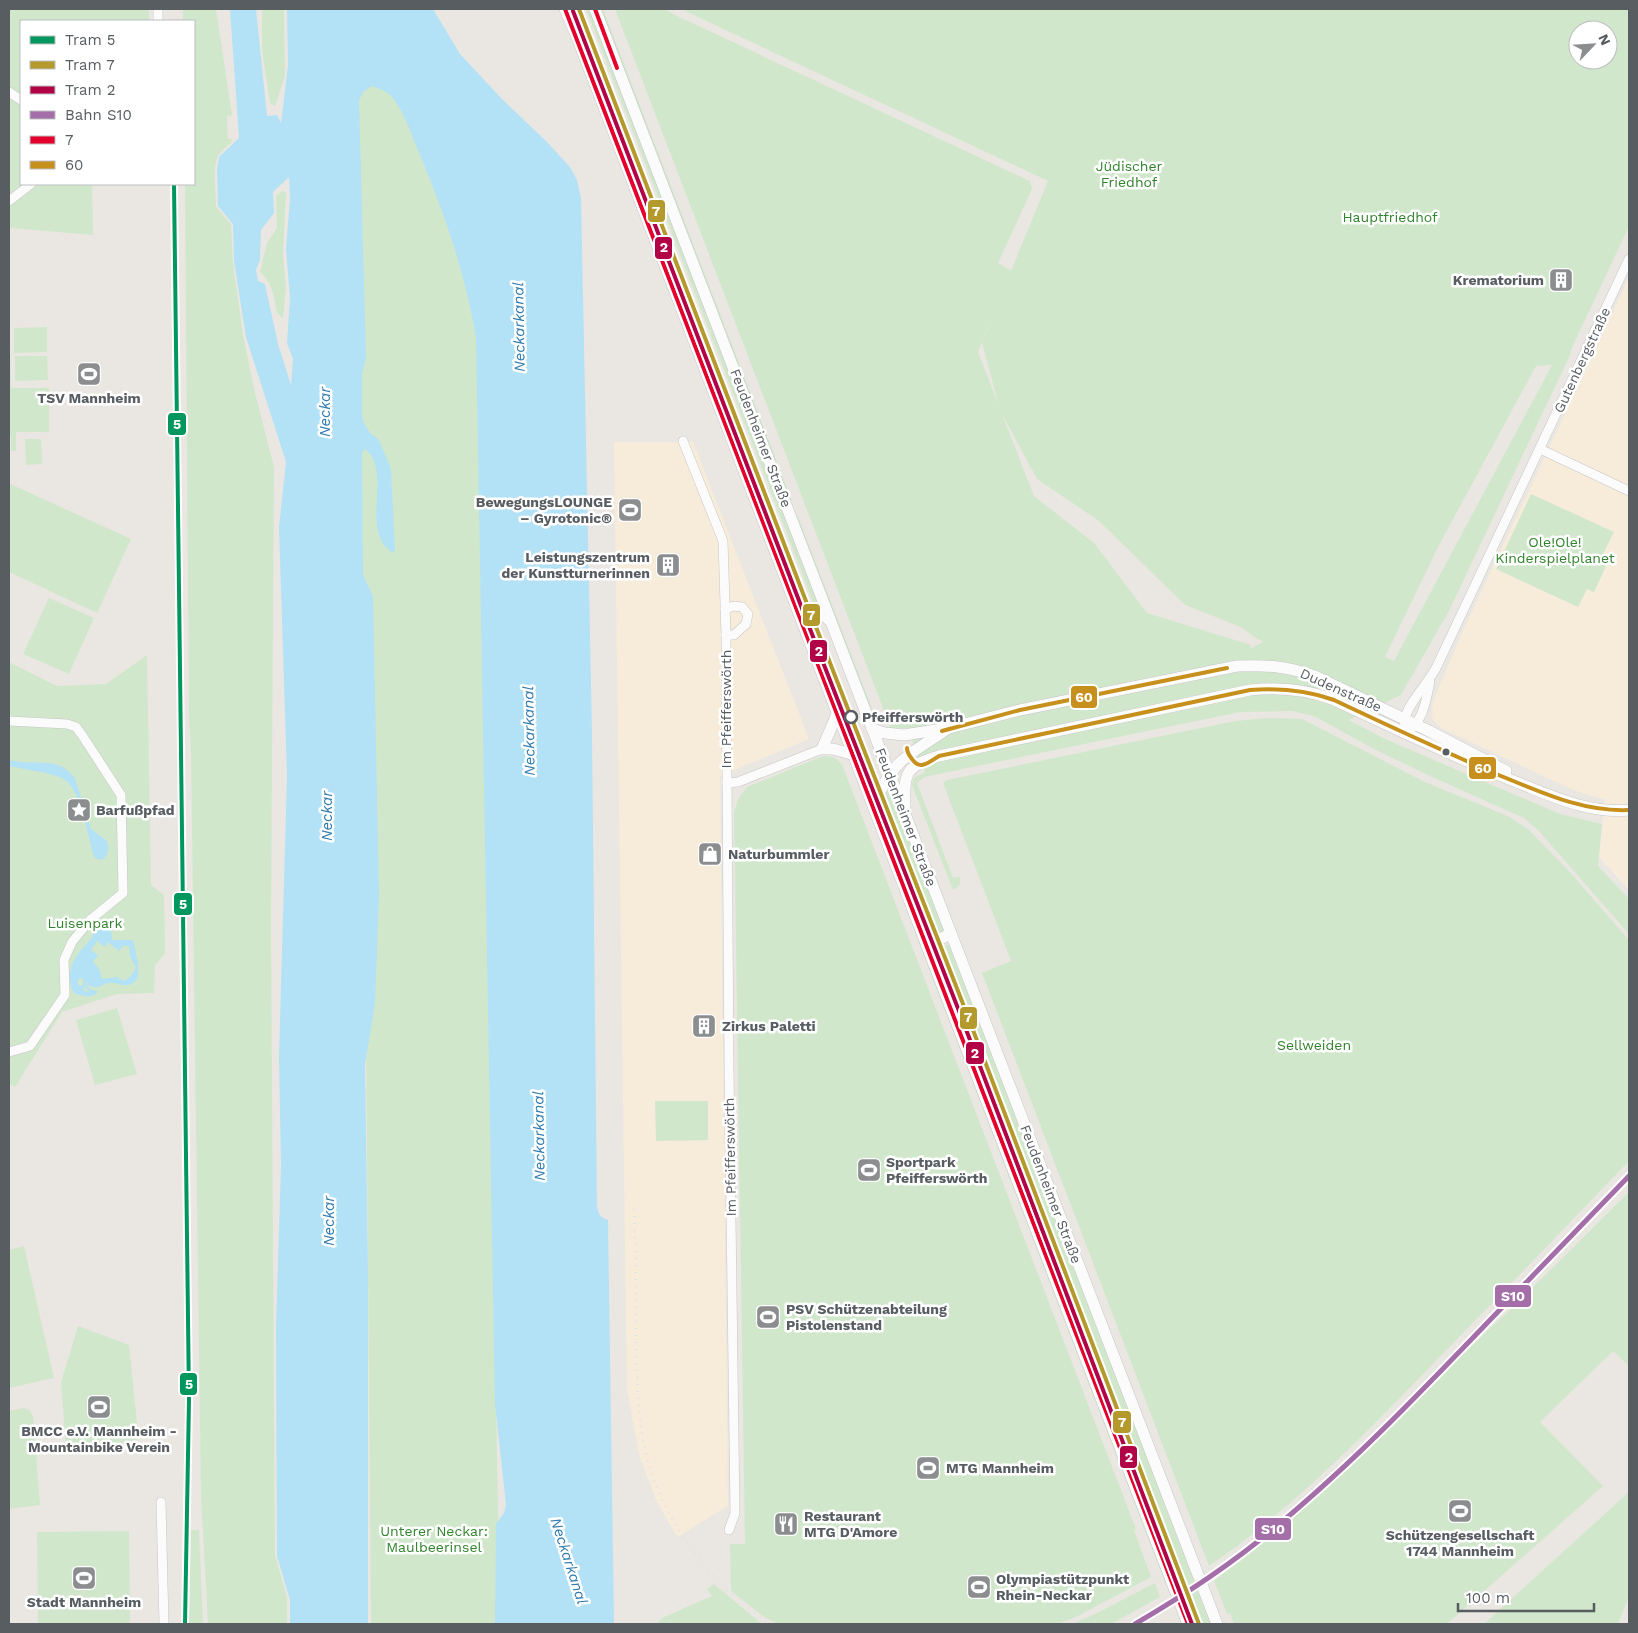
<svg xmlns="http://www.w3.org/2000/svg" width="1638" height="1633" font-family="'Work Sans',sans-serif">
	<rect width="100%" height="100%" fill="#eae7e2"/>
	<!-- commercial -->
	<g fill="#f6ecd9">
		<polygon points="1629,278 1629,890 1599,857 1605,799 1591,796 1571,789 1441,728 1432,718 1433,702 1461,635"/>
		<polygon points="614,442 693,442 809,739 720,776 728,1506 677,1537 656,1500 639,1454 627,1389"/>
	</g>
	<!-- green -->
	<g fill="#d1e7cb" fill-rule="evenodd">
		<polygon points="9,9 149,9 149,21 21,21 21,184 92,184 93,235 11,228 9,229"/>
		<path d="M183 9H216L232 115 227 116 228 139H232L231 143C226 147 220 152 217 158 213 170 216 194 216 207L231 224 233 263 243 335 255 393 274 467 271 926 275 1555 287 1597V1624H208L201 1496 191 752 189 720 185 184H194V21H183Z"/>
		<polygon points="262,9 284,9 285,76 275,106 270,103 262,50"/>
		<polygon points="570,9 577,9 806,604 803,606 583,37"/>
		<polygon points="586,9 589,9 818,603 813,602"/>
		<polygon points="600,9 603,9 792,501 790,501"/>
		<path d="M615 9H665L673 14 1030 181 1032 189 998 263 1011 271 1048 181 681 9H1629V226L1570 352 1571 353 1449 611 1401 695 1372 709 1399 723 1369 710 1349 720 1385 739 1560 814 1602 824 1598 866 1629 899V934L1538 830 1524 818 1430 776 1374 749 1314 716 1292 711 1240 712 924 777 917 783 953 878 960 877C961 884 959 887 953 890L912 785 914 778 925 772 919 757 916 755 918 754 907 728 891 729ZM1578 30H1608V60H1578ZM996 307 982 343 999 406 978 352ZM1552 365 1394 661 1385 657 1439 545 1536 366ZM1002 414 1037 479 1099 521 1185 605 1241 627 1257 639 1263 641V642L1250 649 1251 645 1147 613 1094 543 1034 496Z"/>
		<polygon points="379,83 397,98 444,213 472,305 477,329 500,1624 371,1624 358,96 362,90"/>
		<path d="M282 191 286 192 283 255 286 287 283 318 277 313C274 297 273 284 260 272L267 243 277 228 276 196Z"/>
		<polygon points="9,289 11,388 49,388 49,432 16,432 16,451 11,451 11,437 9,436"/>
		<polygon points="47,327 47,352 14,353 14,328"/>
		<polygon points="15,356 47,356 48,380 15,381"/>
		<polygon points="25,439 41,439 42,464 26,465"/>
		<polygon points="10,484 131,539 97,613 9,572"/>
		<polygon points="1531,494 1614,532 1600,560 1607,564 1594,592 1587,589 1578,607 1496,569"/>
		<polygon points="794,513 798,517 877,721 875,722"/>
		<polygon points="49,598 94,618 69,674 23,654"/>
		<polygon points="809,613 839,690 835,690 806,616"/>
		<polygon points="147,655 151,885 164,895 165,954 155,965 154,993 117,994 62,1012 15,1087 9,1083 9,662 57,686 106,684"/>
		<path d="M1267 718 1302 719 1425 782 1510 817 1528 829 1568 870 1629 940V1161C1565 1228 1500 1295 1435 1362 1364 1435 1294 1508 1209 1566L982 973 1011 961 943 783 947 780 1235 721Z"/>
		<path d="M823 756C833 756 838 758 843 767L1136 1529 1134 1530 1151 1577 1078 1616 1058 1624H778L764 1617 731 1591 730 1544H745L734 812 738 799 747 787Z"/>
		<path d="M888 785 944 930 942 934 934 933C928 919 923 904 916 890 903 860 873 818 888 785Z"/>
		<polygon points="916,929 1168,1585 1166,1585 914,930"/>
		<polygon points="950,944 1211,1624 1195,1624 935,948"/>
		<polygon points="117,1008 137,1074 95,1085 76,1020"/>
		<polygon points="655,1101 708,1101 708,1140 656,1141"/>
		<polygon points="1629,1192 1629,1366 1613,1351 1540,1422 1603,1486 1447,1624 1234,1624 1230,1613 1227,1614 1214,1581 1281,1529 1368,1450 1467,1350 1515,1305"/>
		<polygon points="24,1246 54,1378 9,1388 9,1250"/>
		<polygon points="78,1326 129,1345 138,1432 137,1440 131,1447 66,1448 61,1382"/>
		<polygon points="24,1408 29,1410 33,1416 40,1505 9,1509 9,1411"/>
		<polygon points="1629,1492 1629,1596 1618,1624 1484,1624"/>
		<polygon points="191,1530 199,1530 203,1624 189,1624"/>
		<polygon points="129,1531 130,1624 38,1624 37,1532"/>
		<polygon points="1155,1583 1160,1597 1111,1624 1072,1624 1095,1614"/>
		<polygon points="714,1584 762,1624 657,1624 662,1618 712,1596 707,1589"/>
	</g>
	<!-- water -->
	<g fill="#b3e1f6" fill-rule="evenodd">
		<path d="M230 9H256L267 116 277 115 281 123 288 66 287 9H433L460 54 502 99 547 142 570 167 577 180 581 198 592 732 597 1207C599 1214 600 1218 608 1220L614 1624H495L496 1524 504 1513 506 1505 495 1404 476 337C465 272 443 209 417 148 410 131 404 112 392 97 387 91 380 89 372 86L364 91 359 100 366 358 362 373V416L364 423 370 433 378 439 382 447 391 469 395 550 393 553C390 550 386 548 384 545 365 518 391 470 365 449L362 452 363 575 373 596 379 896 375 1003 365 1065 368 1275V1624H290V1600L277 1556 276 1327 281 1166 279 1057 287 776 279 527 286 462 246 337 234 261 233 224 218 206 217 171 219 157 239 138ZM289 177 290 199 286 249 290 298 287 343 293 359 291 385 278 344 265 284 258 281 256 270 260 260 261 230 274 213 273 192Z"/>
		<path d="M9 760C35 767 56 754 75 778L91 829 107 841C109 848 109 855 102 860L95 858 94 856C87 836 83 793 65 780 55 773 22 769 9 766Z"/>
		<path d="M106 925 111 928 112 940H132L134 943 138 964V978C135 981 133 984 128 985 121 986 115 982 108 983 103 984 98 989 93 987 88 984 86 980 80 978L78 980V984L86 992 91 990 98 991C93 999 84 996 76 994 71 991 71 986 70 980 69 960 81 951 93 936L92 935 101 926ZM97 941 105 947 108 942 119 951 123 946H129L130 956 136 968 131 976 124 981 117 977 102 979 99 969 93 962 98 955 91 950Z"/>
	</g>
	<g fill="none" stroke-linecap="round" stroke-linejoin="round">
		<!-- stream -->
		<g stroke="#b3e1f6" stroke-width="2.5">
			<polyline points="87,985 90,984"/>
			<polyline points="81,987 84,987 85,980"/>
			<polyline points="87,988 91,990"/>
		</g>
		<defs>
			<g id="street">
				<polyline points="158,21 158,9"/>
				<polyline points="9,92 21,100"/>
				<polyline points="9,201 31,184"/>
				<polyline points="683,441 723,541 726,635 729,1070 735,1513 729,1530"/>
				<polyline points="1540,449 1629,491"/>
				<polyline points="725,609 734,606 742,607 748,614 746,624 734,635 726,635"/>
				<polyline points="9,721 67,724 76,727 82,735 121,795 123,893 90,920 72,942 64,960 65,995 30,1046 9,1052"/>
				<path d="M1406 734C1405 729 1404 722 1405 718 1410 700 1429 683 1437 666L1629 259"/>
				<path d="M1406 734C1424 719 1425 704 1430 682"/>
				<polyline points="727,783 738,782 822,749"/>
				<polyline points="161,1502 164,1624"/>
			</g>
			<g id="secondary">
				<polyline points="565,9 577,37 1188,1624"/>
				<polyline points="595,9 1217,1624"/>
				<polyline points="801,616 809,609 816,608 830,621"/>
				<polyline points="838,712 822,749 833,749 855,755"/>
				<path d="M872 729 885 733 904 735 949 728 1020 710 1237 666C1267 665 1288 666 1317 677L1429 731 1506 771"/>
				<path d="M874 806C889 763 909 754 946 730"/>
				<path d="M905 806C904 773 905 766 939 756L1250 690C1280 687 1306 689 1334 700 1395 728 1454 757 1516 782 1552 796 1589 814 1629 810"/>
				<polyline points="922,928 939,940 951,933"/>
			</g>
		</defs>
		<!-- street casing -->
		<use href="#street" stroke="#c6c6c5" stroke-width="10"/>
		<!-- secondary casing -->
		<use href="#secondary" stroke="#c7c6c6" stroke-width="12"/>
		<!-- street -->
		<use href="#street" stroke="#fcfbfb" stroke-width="9"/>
		<!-- secondary -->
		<use href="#secondary" stroke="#fcfbfb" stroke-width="11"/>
		<!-- rail -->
		<g stroke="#e2e1e1" stroke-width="2.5" stroke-dasharray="1 6" stroke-linecap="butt">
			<path d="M634 1209C635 1250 636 1290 636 1331 637 1369 637 1407 644 1445 659 1517 709 1584 770 1624"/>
			<path d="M1124 1624C1236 1565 1323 1481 1411 1392 1484 1318 1556 1242 1629 1168"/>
		</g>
		<defs>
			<g id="bus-1">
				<polyline points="565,9 1188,1624"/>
				<polyline points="595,9 617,68"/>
			</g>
			<g id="bus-2">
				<polyline points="942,731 1020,710 1227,668"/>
				<path d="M907 748C907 753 909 755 912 759 920 771 929 762 939 756L1250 690C1279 688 1306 690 1334 700 1389 726 1445 752 1501 776 1543 793 1583 812 1629 810"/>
			</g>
		</defs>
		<!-- bus-1 casing -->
		<use href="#bus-1" stroke="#fff" stroke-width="8"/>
		<!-- bus-2 casing -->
		<use href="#bus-2" stroke="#fff" stroke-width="8"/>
		<!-- bus-1 -->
		<use href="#bus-1" stroke="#e4002b" stroke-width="4"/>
		<!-- bus-2 -->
		<use href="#bus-2" stroke="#c7901d" stroke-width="4"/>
		<defs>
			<path id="rail-1" d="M1135 1624C1183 1596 1229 1566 1272 1530 1350 1466 1420 1393 1490 1320 1536 1272 1583 1224 1629 1176"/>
		</defs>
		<!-- rail-1 casing -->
		<use href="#rail-1" stroke="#fff" stroke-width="9"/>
		<!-- rail-1 -->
		<use href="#rail-1" stroke="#a46fa9" stroke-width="5"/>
		<defs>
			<polyline id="tram-1" points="174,184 189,1399 185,1624"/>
			<polyline id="tram-2" points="579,9 809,609 965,1009 1199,1624"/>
			<polyline id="tram-3" points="573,11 803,611 959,1011 1192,1624"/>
		</defs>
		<!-- tram-1 casing -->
		<use href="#tram-1" stroke="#fff" stroke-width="8"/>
		<!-- tram-2 casing -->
		<use href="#tram-2" stroke="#fff" stroke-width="8"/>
		<!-- tram-3 casing -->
		<use href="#tram-3" stroke="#fff" stroke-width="8"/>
		<!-- tram-1 -->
		<use href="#tram-1" stroke="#00975f" stroke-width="4"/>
		<!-- tram-2 -->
		<use href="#tram-2" stroke="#b49a2c" stroke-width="4"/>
		<!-- tram-3 -->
		<use href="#tram-3" stroke="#b10346" stroke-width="4"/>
	</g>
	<!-- icons -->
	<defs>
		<symbol id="building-square" viewBox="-11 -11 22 22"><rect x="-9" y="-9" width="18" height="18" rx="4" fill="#8b8d8f" stroke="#fff"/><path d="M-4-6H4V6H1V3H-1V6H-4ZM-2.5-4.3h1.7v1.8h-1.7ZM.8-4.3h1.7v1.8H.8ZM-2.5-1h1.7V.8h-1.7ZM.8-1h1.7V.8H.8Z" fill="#fff"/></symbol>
		<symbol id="stadium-square" viewBox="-11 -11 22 22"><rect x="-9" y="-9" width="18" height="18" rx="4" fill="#8b8d8f" stroke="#fff"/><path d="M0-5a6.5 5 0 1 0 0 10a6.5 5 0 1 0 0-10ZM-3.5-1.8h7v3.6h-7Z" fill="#fff"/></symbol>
		<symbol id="sight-square" viewBox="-11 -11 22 22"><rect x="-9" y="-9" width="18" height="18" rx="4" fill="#8b8d8f" stroke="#fff"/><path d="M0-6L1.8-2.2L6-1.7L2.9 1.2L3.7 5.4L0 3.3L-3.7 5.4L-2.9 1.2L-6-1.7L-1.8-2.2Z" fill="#fff"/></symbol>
		<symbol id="shop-square" viewBox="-11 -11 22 22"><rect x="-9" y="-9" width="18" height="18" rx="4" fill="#8b8d8f" stroke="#fff"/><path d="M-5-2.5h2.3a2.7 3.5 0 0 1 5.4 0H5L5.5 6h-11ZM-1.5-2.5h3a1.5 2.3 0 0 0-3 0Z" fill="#fff"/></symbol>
		<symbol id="restaurant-square" viewBox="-11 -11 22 22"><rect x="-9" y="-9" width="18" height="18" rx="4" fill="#8b8d8f" stroke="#fff"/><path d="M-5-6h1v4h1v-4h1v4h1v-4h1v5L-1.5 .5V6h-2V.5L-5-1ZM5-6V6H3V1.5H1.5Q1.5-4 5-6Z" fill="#fff"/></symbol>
	</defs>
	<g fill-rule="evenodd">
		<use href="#building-square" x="1547" y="266" width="28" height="28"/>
		<use href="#stadium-square" x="75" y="360" width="28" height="28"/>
		<use href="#stadium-square" x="616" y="496" width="28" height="28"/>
		<use href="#building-square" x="654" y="551" width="28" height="28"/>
		<use href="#sight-square" x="65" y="796" width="28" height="28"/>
		<use href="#shop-square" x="696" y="840" width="28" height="28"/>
		<use href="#building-square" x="690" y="1012" width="28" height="28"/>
		<use href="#stadium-square" x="855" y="1156" width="28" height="28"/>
		<use href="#stadium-square" x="754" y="1303" width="28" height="28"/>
		<use href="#stadium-square" x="85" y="1393" width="28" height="28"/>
		<use href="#stadium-square" x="914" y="1454" width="28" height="28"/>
		<use href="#stadium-square" x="1446" y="1497" width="28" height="28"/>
		<use href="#restaurant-square" x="772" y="1510" width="28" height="28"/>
		<use href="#stadium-square" x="70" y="1564" width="28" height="28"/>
		<use href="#stadium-square" x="965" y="1573" width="28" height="28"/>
	</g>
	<!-- markers -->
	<circle fill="#fff" stroke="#585d62" stroke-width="2.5" cx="851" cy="717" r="6"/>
	<circle fill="#585d62" stroke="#fff" stroke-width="2" cx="1446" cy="752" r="4.5"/>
	<g text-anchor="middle" stroke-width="5" stroke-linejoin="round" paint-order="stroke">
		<!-- park labels -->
		<g font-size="14" fill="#31842d" stroke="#fff">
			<text x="1129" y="171">Jüdischer<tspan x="1129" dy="16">Friedhof</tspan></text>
			<text x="1390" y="222">Hauptfriedhof</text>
			<text x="1555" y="547">Ole!Ole!<tspan x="1555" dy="16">Kinderspielplanet</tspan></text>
			<text x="85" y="928">Luisenpark</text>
			<text x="1314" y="1050">Sellweiden</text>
			<text x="434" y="1536">Unterer Neckar:<tspan x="434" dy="16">Maulbeerinsel</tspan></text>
		</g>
		<!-- poi labels -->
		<g font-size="14" font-weight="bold" fill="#585d62" stroke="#fff" text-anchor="start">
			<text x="1544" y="285" text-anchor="end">Krematorium</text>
			<text x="89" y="403" text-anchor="middle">TSV Mannheim</text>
			<text x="612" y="507" text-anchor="end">BewegungsLOUNGE<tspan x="612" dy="16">– Gyrotonic®</tspan></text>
			<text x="650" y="562" text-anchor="end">Leistungszentrum<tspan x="650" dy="16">der Kunstturnerinnen</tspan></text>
			<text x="96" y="815">Barfußpfad</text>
			<text x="728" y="859">Naturbummler</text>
			<text x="722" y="1031">Zirkus Paletti</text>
			<text x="886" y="1167">Sportpark<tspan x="886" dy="16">Pfeifferswörth</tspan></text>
			<text x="786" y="1314">PSV Schützenabteilung<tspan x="786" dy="16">Pistolenstand</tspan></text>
			<text x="99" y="1436" text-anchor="middle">BMCC e.V. Mannheim -<tspan x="99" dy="16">Mountainbike Verein</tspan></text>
			<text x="946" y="1473">MTG Mannheim</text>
			<text x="804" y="1521">Restaurant<tspan x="804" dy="16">MTG D'Amore</tspan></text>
			<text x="1460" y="1540" text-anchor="middle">Schützengesellschaft<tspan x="1460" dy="16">1744 Mannheim</tspan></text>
			<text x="996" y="1584">Olympiastützpunkt<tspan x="996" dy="16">Rhein-Neckar</tspan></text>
			<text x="84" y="1607" text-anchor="middle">Stadt Mannheim</text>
		</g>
		<!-- street labels -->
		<g font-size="14" fill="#585d62" stroke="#fff">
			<text transform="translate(1582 360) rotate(-65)" y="5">Gutenbergstraße</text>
			<text transform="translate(761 438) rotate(69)" y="5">Feudenheimer Straße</text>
			<text transform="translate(1341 690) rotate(24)" y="5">Dudenstraße</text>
			<text transform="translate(726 709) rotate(-90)" y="5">Im Pfeifferswörth</text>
			<text transform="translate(906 817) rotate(69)" y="5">Feudenheimer Straße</text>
			<text transform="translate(730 1157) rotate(-91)" y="5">Im Pfeifferswörth</text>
			<text transform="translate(1051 1194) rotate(69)" y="5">Feudenheimer Straße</text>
		</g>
		<!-- stop labels -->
		<g font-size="14" font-weight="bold" fill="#585d62" stroke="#fff" text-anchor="start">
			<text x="862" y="722">Pfeifferswörth</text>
		</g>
		<!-- water labels -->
		<g font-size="15" font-style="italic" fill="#307baf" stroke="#fff">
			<text transform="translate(519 327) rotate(-91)" y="5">Neckarkanal</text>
			<text transform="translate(325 412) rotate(-90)" y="5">Neckar</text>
			<text transform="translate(529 731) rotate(-91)" y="5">Neckarkanal</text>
			<text transform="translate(327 816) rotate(-90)" y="5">Neckar</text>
			<text transform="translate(539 1136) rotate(-91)" y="5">Neckarkanal</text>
			<text transform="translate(329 1221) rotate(-90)" y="5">Neckar</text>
			<text transform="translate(569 1561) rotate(72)" y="5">Neckarkanal</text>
		</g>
	</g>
	<g stroke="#fff" stroke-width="2">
		<rect x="647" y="199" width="19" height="24" rx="5" fill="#b49a2c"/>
		<rect x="654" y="236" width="19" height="24" rx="5" fill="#b10346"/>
		<rect x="167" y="412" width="20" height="24" rx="5" fill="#00975f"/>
		<rect x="802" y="603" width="19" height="24" rx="5" fill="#b49a2c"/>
		<rect x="809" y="639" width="19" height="24" rx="5" fill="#b10346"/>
		<rect x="1070" y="685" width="28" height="24" rx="5" fill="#c7901d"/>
		<rect x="1468" y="756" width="29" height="24" rx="5" fill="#c7901d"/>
		<rect x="173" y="892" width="20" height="24" rx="5" fill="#00975f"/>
		<rect x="959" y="1006" width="19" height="24" rx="5" fill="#b49a2c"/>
		<rect x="965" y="1041" width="20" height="24" rx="5" fill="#b10346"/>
		<rect x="1494" y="1284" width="38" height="24" rx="5" fill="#a46fa9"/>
		<rect x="179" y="1372" width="19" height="24" rx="5" fill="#00975f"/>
		<rect x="1112" y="1410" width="20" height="24" rx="5" fill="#b49a2c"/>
		<rect x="1119" y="1445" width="19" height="24" rx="5" fill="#b10346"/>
		<rect x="1254" y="1517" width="38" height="24" rx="5" fill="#a46fa9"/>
	</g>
	<g font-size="14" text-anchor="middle" font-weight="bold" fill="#fff">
		<text x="656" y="216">7</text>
		<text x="664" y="252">2</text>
		<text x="177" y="429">5</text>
		<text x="811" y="620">7</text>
		<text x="819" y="656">2</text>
		<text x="1084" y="702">60</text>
		<text x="1483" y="773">60</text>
		<text x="183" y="909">5</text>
		<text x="968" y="1022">7</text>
		<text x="975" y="1058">2</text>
		<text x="1513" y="1301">S10</text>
		<text x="189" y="1389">5</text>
		<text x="1122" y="1427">7</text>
		<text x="1129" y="1462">2</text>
		<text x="1273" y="1534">S10</text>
	</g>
	<!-- border -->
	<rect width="1638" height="1633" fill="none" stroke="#585d62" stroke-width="20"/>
	<!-- legend -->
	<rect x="20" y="20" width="175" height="165" fill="#ffffff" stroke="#bcbec0"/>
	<rect x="30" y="36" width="25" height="8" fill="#00975f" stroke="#bcbec0"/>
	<text x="65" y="45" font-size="15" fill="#585d62">Tram 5</text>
	<rect x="30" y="61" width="25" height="8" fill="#b49a2c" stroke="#bcbec0"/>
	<text x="65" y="70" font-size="15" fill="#585d62">Tram 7</text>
	<rect x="30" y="86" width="25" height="8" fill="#b10346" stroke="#bcbec0"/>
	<text x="65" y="95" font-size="15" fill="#585d62">Tram 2</text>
	<rect x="30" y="111" width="25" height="8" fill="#a46fa9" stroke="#bcbec0"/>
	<text x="65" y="120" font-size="15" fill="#585d62">Bahn S10</text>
	<rect x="30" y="136" width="25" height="8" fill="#e4002b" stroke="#bcbec0"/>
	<text x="65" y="145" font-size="15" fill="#585d62">7</text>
	<rect x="30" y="161" width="25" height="8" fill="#c7901d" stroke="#bcbec0"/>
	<text x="65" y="170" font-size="15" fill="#585d62">60</text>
	<!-- north arrow -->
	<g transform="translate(1593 45) rotate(65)"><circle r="24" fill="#ffffff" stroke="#bcbec0"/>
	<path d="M0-4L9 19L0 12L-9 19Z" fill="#8b8d8f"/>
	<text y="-8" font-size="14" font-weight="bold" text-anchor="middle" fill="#585d62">N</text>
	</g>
	<!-- scale -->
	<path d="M1458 1603v8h136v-8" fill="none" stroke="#585d62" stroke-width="2.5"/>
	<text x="1466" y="1603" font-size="15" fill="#585d62" stroke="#ffffff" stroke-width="4" paint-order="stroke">100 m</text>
</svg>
